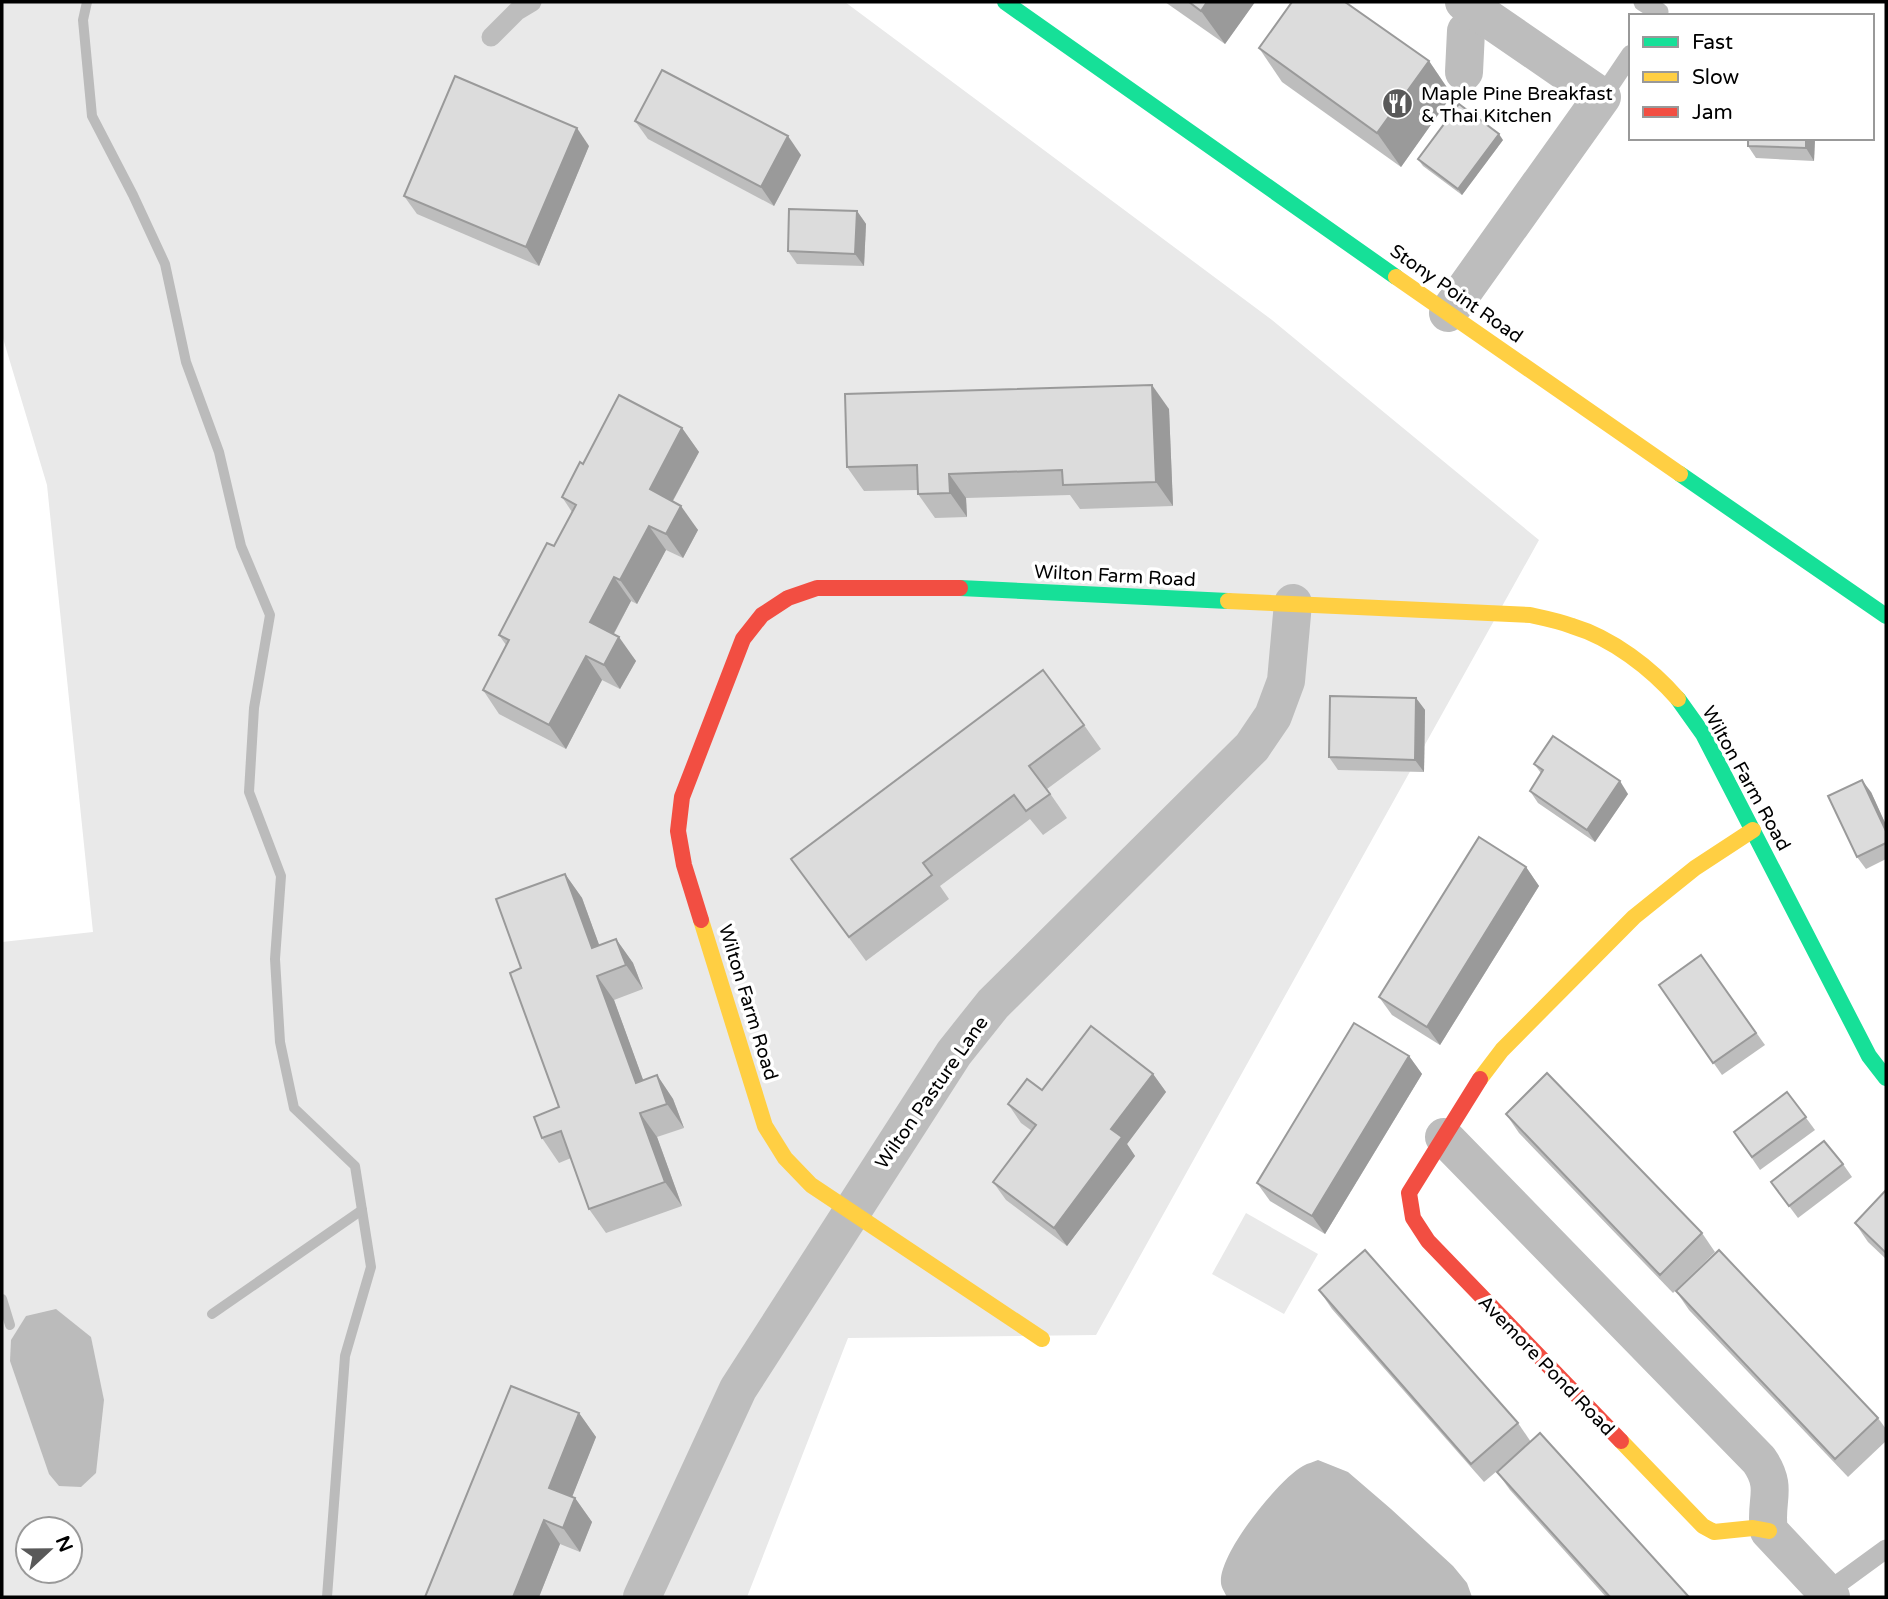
<svg xmlns="http://www.w3.org/2000/svg" width="1888" height="1599" font-family="'Varela Round',sans-serif">
	<rect width="100%" height="100%" fill="#fff"/>
	<!-- green -->
	<g fill="#e9e9e9" fill-rule="evenodd">
		<path d="M2 2H845L1272 320 1539 540 1096 1335 848 1338 747 1597H2V942L93 932 47 485 2 335ZM28 1529H70V1571H28Z"/>
		<polygon points="1246,1213 1318,1254 1284,1314 1212,1274"/>
	</g>
	<!-- water -->
	<g fill="#bbb">
		<polygon points="56,1309 91,1337 104,1400 96,1473 81,1487 59,1486 49,1474 10,1361 11,1340 26,1316"/>
		<path d="M1318 1460 1348 1472 1391 1509 1453 1566 1467 1583 1472 1597H1227C1225 1593 1221 1587 1221 1583 1218 1554 1279 1479 1303 1466 1308 1463 1314 1462 1318 1460Z"/>
	</g>
	<g fill="none" stroke-linecap="round" stroke-linejoin="round">
		<!-- stream -->
		<g stroke="#bbb" stroke-width="10">
			<polyline points="87,2 83,20 92,116 133,195 165,264 186,362 219,452 241,546 270,615 254,708 249,792 281,876 275,959 280,1042 294,1108 355,1166 371,1267 345,1356 327,1597"/>
			<polyline points="2,1299 10,1325"/>
			<polyline points="212,1314 362,1210"/>
		</g>
		<!-- lane -->
		<g stroke="#bdbdbd" stroke-width="19">
			<polyline points="1643,2 1659,12"/>
			<polyline points="491,37 517,11 532,2"/>
			<polyline points="1602,97 1631,54"/>
			<polyline points="1827,1592 1886,1549"/>
		</g>
		<!-- street -->
		<g stroke="#bdbdbd" stroke-width="38">
			<polyline points="1464,72 1466,31"/>
			<polyline points="1448,313 1602,97 1464,2"/>
			<path d="M1444 1137 1759 1460C1779 1489 1764 1500 1769 1531L1831 1597"/>
			<polyline points="642,1597 738,1389 954,1053 993,1004 1252,747 1273,716 1286,681 1293,603"/>
		</g>
		<!-- fast -->
		<g stroke="#16e098" stroke-width="16">
			<polyline points="1005,2 1396,277"/>
			<polyline points="1680,474 1886,616"/>
			<polyline points="960,588 1228,601"/>
			<polyline points="1678,699 1703,734 1869,1056 1886,1078"/>
		</g>
		<!-- slow -->
		<g stroke="#ffcf43" stroke-width="16">
			<polyline points="1396,277 1680,474"/>
			<path d="M1228 601 1530 615C1544 618 1559 621 1572 626 1612 638 1651 668 1678 699"/>
			<polyline points="701,920 765,1126 785,1158 811,1185 1042,1339"/>
			<polyline points="1480,1079 1502,1050 1634,917 1695,868 1753,830"/>
			<polyline points="1621,1441 1703,1526 1714,1532 1753,1528 1769,1531"/>
		</g>
		<!-- jam -->
		<g stroke="#f24e42" stroke-width="16">
			<polyline points="701,920 684,865 678,831 682,797 743,639 762,615 788,598 817,588 960,588"/>
			<polyline points="1480,1079 1409,1193 1413,1218 1428,1241 1621,1441"/>
		</g>
	</g>
	<!-- wall -->
	<g fill="#bdbdbd">
		<polygon points="1165,2 1255,2 1225,44"/>
		<polygon points="1259,48 1429,61 1452,95 1401,167 1282,82"/>
		<polygon points="635,121 801,155 774,206 648,139"/>
		<polygon points="1748,138 1815,138 1814,161 1756,158 1748,146"/>
		<polygon points="1503,140 1462,195 1423,166 1418,159"/>
		<polygon points="589,146 539,266 417,214 404,196"/>
		<polygon points="857,211 866,224 864,266 797,264 788,251"/>
		<polygon points="1169,409 1173,506 1080,509 1070,495 966,498 967,517 935,518 918,494 918,490 864,491 847,467"/>
		<polygon points="682,428 699,452 673,501 698,530 683,558 666,550 637,604 631,601 614,634 636,661 620,689 602,680 566,749 499,714 483,690 506,645 499,635 554,546 572,512 562,497 583,464"/>
		<polygon points="1416,698 1425,710 1424,772 1338,770 1329,757"/>
		<polygon points="1084,725 1101,749 1047,789 1067,818 1043,835 1030,819 940,886 949,899 866,961 791,859"/>
		<polygon points="1534,764 1628,794 1595,842 1538,803 1530,791 1541,773"/>
		<polygon points="1871,792 1886,825 1886,859 1866,869 1857,857"/>
		<polygon points="1526,867 1539,886 1440,1045 1392,1015 1379,997"/>
		<polygon points="565,874 582,898 599,945 616,939 633,963 643,989 614,1000 643,1080 657,1075 673,1099 684,1128 657,1137 682,1206 606,1233 589,1209 571,1158 559,1163 542,1138 559,1107 521,968"/>
		<polygon points="1701,955 1765,1045 1722,1075 1659,985"/>
		<polygon points="1409,1056 1422,1074 1325,1234 1270,1201 1257,1183"/>
		<polygon points="1153,1074 1166,1092 1127,1144 1135,1156 1067,1246 1006,1200 993,1182 1032,1131 1021,1123 1008,1104 1042,1090"/>
		<polygon points="1787,1092 1815,1130 1760,1170 1734,1132"/>
		<polygon points="1506,1114 1702,1233 1715,1252 1673,1293 1519,1133"/>
		<polygon points="1843,1164 1852,1177 1798,1218 1771,1182"/>
		<polygon points="1886,1190 1886,1259 1868,1242 1855,1223"/>
		<polygon points="1319,1290 1518,1423 1531,1442 1484,1482 1332,1309"/>
		<polygon points="1676,1291 1878,1418 1886,1429 1886,1441 1848,1477 1689,1310"/>
		<polygon points="579,1413 596,1437 572,1497 575,1498 592,1522 580,1552 560,1544 539,1597 425,1597"/>
		<polygon points="1497,1472 1689,1597 1606,1597 1510,1490"/>
	</g>
	<!-- shaded-wall -->
	<g fill="#9a9a9a">
		<polygon points="1207,2 1255,2 1225,44 1201,11"/>
		<polygon points="1429,61 1452,95 1401,167 1377,133"/>
		<polygon points="577,128 589,146 539,266 526,247"/>
		<polygon points="1499,134 1503,140 1462,195 1458,189"/>
		<polygon points="788,136 801,155 774,206 761,187"/>
		<polygon points="1806,138 1815,138 1814,161 1806,148"/>
		<polygon points="857,211 866,224 864,266 855,254"/>
		<polygon points="1152,385 1169,409 1173,506 1156,482"/>
		<polygon points="682,428 699,452 666,513 650,489"/>
		<polygon points="949,474 966,498 967,517 950,493"/>
		<polygon points="681,506 698,530 683,558 666,534"/>
		<polygon points="649,526 666,550 637,604 620,580"/>
		<polygon points="614,577 631,601 607,646 590,622"/>
		<polygon points="619,637 636,661 620,689 604,665"/>
		<polygon points="586,656 602,680 566,749 549,725"/>
		<polygon points="1416,698 1425,710 1424,772 1415,760"/>
		<polygon points="1862,780 1871,792 1886,825 1886,831"/>
		<polygon points="1620,781 1628,794 1595,842 1587,830"/>
		<polygon points="1526,867 1539,886 1440,1045 1427,1027"/>
		<polygon points="565,874 582,898 609,972 592,948"/>
		<polygon points="616,939 633,963 643,989 626,965"/>
		<polygon points="597,976 614,1000 653,1107 636,1083"/>
		<polygon points="1409,1056 1422,1074 1325,1234 1312,1216"/>
		<polygon points="1153,1074 1166,1092 1127,1144 1135,1156 1067,1246 1054,1228 1111,1129"/>
		<polygon points="657,1075 673,1099 684,1128 667,1104"/>
		<polygon points="640,1113 657,1137 682,1206 665,1182"/>
		<polygon points="579,1413 596,1437 566,1512 549,1488"/>
		<polygon points="575,1498 592,1522 580,1552 563,1528"/>
		<polygon points="544,1520 560,1544 539,1597 513,1597"/>
	</g>
	<!-- building -->
	<g fill="#dcdcdc" stroke="#9a9a9a" stroke-width="2">
		<polygon points="1189,2 1207,2 1201,11"/>
		<polygon points="1292,2 1345,2 1429,61 1377,133 1259,48"/>
		<polygon points="662,70 788,136 761,187 635,121"/>
		<polygon points="455,76 577,128 526,247 404,196"/>
		<polygon points="1459,104 1499,134 1458,189 1418,159"/>
		<polygon points="1748,138 1806,138 1806,148 1748,146"/>
		<polygon points="789,209 857,211 855,254 788,251"/>
		<polygon points="1152,385 1156,482 1063,485 1062,470 949,474 950,493 918,494 917,465 847,467 845,394"/>
		<polygon points="619,395 682,428 650,489 681,506 666,534 649,526 620,580 614,577 590,622 619,637 604,665 586,656 549,725 483,690 509,640 499,635 547,543 554,546 576,505 562,497 580,462 583,464"/>
		<polygon points="1043,670 1084,725 1029,766 1050,794 1026,811 1014,795 923,863 932,875 849,937 791,859"/>
		<polygon points="1330,696 1416,698 1415,760 1329,757"/>
		<polygon points="1553,736 1620,781 1587,830 1530,791 1543,770 1534,764"/>
		<polygon points="1862,780 1886,831 1886,843 1857,857 1828,796"/>
		<polygon points="1479,837 1526,867 1427,1027 1379,997"/>
		<polygon points="565,874 592,948 616,939 626,965 597,976 636,1083 657,1075 667,1104 640,1113 665,1182 589,1209 561,1131 542,1138 534,1117 559,1107 510,973 521,968 496,899"/>
		<polygon points="1701,955 1756,1033 1713,1063 1659,985"/>
		<polygon points="1354,1023 1409,1056 1312,1216 1257,1183"/>
		<polygon points="1091,1026 1153,1074 1111,1129 1122,1137 1054,1228 993,1182 1036,1125 1008,1104 1027,1079 1042,1090"/>
		<polygon points="1547,1073 1702,1233 1660,1275 1506,1114"/>
		<polygon points="1787,1092 1806,1117 1752,1157 1734,1132"/>
		<polygon points="1824,1141 1843,1164 1789,1206 1771,1182"/>
		<polygon points="1886,1190 1886,1253 1855,1223"/>
		<polygon points="1365,1250 1518,1423 1471,1464 1319,1290"/>
		<polygon points="1719,1250 1878,1418 1835,1459 1676,1291"/>
		<polygon points="511,1386 579,1413 549,1488 575,1498 563,1528 544,1520 513,1597 425,1597"/>
		<polygon points="1540,1433 1689,1597 1610,1597 1497,1472"/>
	</g>
	<!-- icons -->
	<defs>
		<symbol id="restaurant-disc" viewBox="-11 -11 22 22"><circle r="9.5" fill="#595959" stroke="#fff"/><path d="M-5-6h1v4h1v-4h1v4h1v-4h1v5L-1.5 .5V6h-2V.5L-5-1ZM5-6V6H3V1.5H1.5Q1.5-4 5-6Z" fill="#fff"/></symbol>
	</defs>
	<g fill-rule="evenodd">
		<use href="#restaurant-disc" x="1380" y="86" width="35" height="35"/>
	</g>
	<g text-anchor="middle" stroke-width="7" stroke-linejoin="round" paint-order="stroke">
		<!-- poi labels -->
		<g font-size="19" fill="#000" stroke="#fff" text-anchor="start">
			<text x="1421" y="100">Maple Pine Breakfast<tspan x="1421" dy="22">&amp; Thai Kitchen</tspan></text>
		</g>
		<!-- street labels -->
		<g font-size="19" fill="#000" stroke="#fff">
			<text transform="translate(1457 293) rotate(35)" y="7">Stony Point Road</text>
			<text transform="translate(1115 575) rotate(3)" y="7">Wilton Farm Road</text>
			<text transform="translate(1747 778) rotate(61)" y="7">Wilton Farm Road</text>
			<text transform="translate(749 1002) rotate(73)" y="7">Wilton Farm Road</text>
			<text transform="translate(931 1092) rotate(-55)" y="7">Wilton Pasture Lane</text>
			<text transform="translate(1547 1365) rotate(46)" y="7">Avemore Pond Road</text>
		</g>
	</g>
	<!-- border -->
	<rect width="1888" height="1599" fill="none" stroke="#000000" stroke-width="7"/>
	<!-- legend -->
	<rect x="1629" y="14" width="245" height="126" fill="#ffffff" stroke="#999999" stroke-width="2"/>
	<rect x="1643" y="37" width="35" height="10" fill="#16e098" stroke="#999999" stroke-width="2"/>
	<text x="1692" y="49" font-size="21" fill="#000000">Fast</text>
	<rect x="1643" y="72" width="35" height="10" fill="#ffcf43" stroke="#999999" stroke-width="2"/>
	<text x="1692" y="84" font-size="21" fill="#000000">Slow</text>
	<rect x="1643" y="107" width="35" height="10" fill="#f24e42" stroke="#999999" stroke-width="2"/>
	<text x="1692" y="119" font-size="21" fill="#000000">Jam</text>
	<!-- north arrow -->
	<g transform="translate(49 1550) rotate(68)"><circle r="33" fill="#ffffff" stroke="#999999" stroke-width="2"/>
	<path d="M0-5L12 26L0 18L-12 26Z" fill="#595959"/>
	<text y="-10" font-size="19" font-weight="bold" text-anchor="middle" fill="#000000">N</text>
	</g>
</svg>
